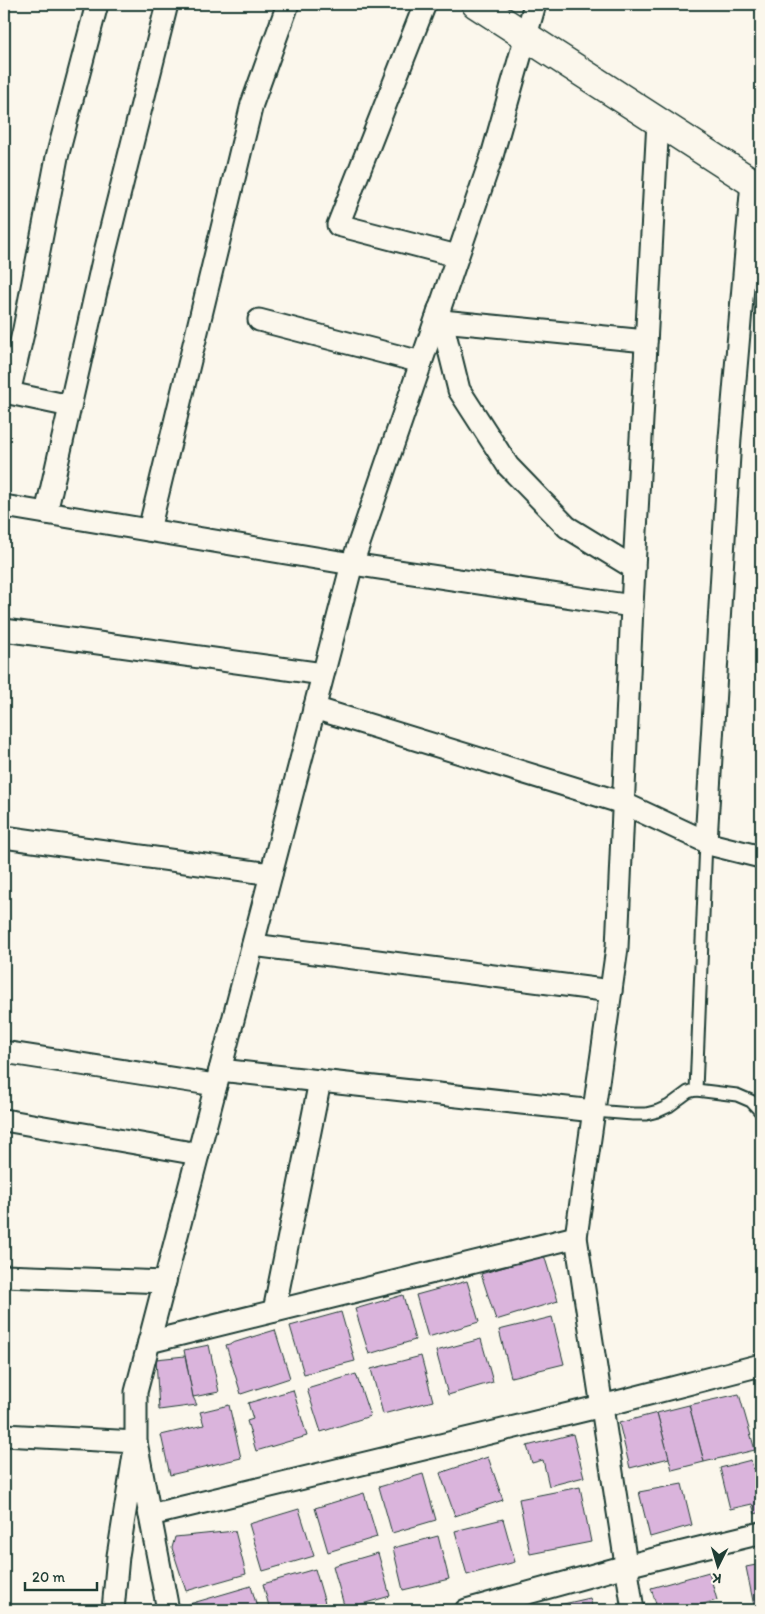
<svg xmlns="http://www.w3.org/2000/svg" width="765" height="1614" font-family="Itim,sans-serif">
	<rect width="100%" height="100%" fill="#fbf7ec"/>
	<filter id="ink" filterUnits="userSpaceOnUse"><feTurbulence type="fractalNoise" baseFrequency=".02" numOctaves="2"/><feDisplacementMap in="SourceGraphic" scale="10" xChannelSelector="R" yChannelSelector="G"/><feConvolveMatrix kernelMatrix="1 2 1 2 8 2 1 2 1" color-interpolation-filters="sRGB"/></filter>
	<g filter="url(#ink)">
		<!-- building -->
		<g fill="#dab4dc" stroke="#1f3d34">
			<polygon points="544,1255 558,1301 496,1320 481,1274"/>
			<polygon points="467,1281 479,1322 428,1337 416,1295"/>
			<polygon points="403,1295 415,1340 369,1354 355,1309"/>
			<polygon points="341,1312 355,1361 304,1374 290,1326"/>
			<polygon points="552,1317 564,1364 511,1377 499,1330"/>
			<polygon points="275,1330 290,1378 241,1394 226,1345"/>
			<polygon points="481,1339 493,1382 448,1395 436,1351"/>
			<polygon points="209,1345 219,1392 193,1397 184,1350"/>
			<polygon points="185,1356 193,1397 197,1405 159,1410 156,1359"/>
			<polygon points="421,1356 433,1401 383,1414 371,1369"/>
			<polygon points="356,1374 370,1416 321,1432 307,1389"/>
			<polygon points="293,1390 307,1436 256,1451 247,1421 253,1419 248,1403"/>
			<polygon points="739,1394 755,1450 704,1462 689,1405"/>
			<polygon points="229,1405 241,1458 170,1475 161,1435 204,1425 200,1412"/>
			<polygon points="689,1405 704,1462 672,1470 657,1413"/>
			<polygon points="657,1413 669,1458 630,1468 619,1423"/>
			<polygon points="573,1434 584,1477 549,1486 543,1460 532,1463 527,1446"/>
			<polygon points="488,1457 503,1500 455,1516 440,1473"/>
			<polygon points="751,1460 753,1469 761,1466 761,1512 755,1514 752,1504 730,1509 720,1468"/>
			<polygon points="423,1474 436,1520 392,1533 379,1487"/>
			<polygon points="682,1484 692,1525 650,1537 639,1492"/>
			<polygon points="580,1487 591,1542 530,1554 519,1499"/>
			<polygon points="364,1493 377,1537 328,1552 315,1508"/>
			<polygon points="299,1509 314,1556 263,1571 249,1524"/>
			<polygon points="503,1519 515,1562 467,1575 455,1531"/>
			<polygon points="235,1531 246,1574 186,1591 172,1548 175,1537"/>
			<polygon points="438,1536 449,1579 403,1590 393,1548"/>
			<polygon points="378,1553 390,1596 345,1609 333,1566"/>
			<polygon points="761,1564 761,1605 754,1606 746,1567"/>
			<polygon points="315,1569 327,1610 270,1610 263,1584"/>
			<polygon points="709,1572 717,1600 700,1605 701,1610 649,1610 648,1606 656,1604 651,1588"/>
			<polygon points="251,1586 258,1610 187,1610 186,1605"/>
			<polygon points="590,1598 593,1610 537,1610"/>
		</g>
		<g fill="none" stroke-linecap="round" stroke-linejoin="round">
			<defs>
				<g id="lane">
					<polyline points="696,1090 706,841"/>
					<polyline points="594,1111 633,1114 646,1114 658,1111 669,1106 688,1092 696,1090 737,1095 751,1101 761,1112"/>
				</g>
				<g id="street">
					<polyline points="425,4 338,225 457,256"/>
					<polyline points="439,309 459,390 508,466 567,527 634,568"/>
					<polyline points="259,320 421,362"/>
					<polyline points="442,321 646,341"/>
					<polyline points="70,406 9,393 24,329 57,157 97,4"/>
					<polyline points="4,506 352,564 632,606"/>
					<polyline points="46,513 104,256 167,4"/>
					<polyline points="149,530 252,104 288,4"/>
					<polyline points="4,630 323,674"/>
					<polyline points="314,708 623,803 713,845 761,857"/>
					<polyline points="4,837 271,874"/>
					<polyline points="706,841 730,438 752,182"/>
					<polyline points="253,945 611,991"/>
					<polyline points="4,1052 216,1085"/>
					<polyline points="220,1070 594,1111"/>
					<polyline points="4,1120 198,1154"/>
					<polyline points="4,1276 165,1282"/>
					<polyline points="274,1311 320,1081"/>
					<polyline points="149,1342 576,1237"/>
					<polyline points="4,1435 136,1442 118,1556 113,1610"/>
					<polyline points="150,1515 602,1406 761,1365"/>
					<polyline points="168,1610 136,1442 136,1392 352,564 492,156 535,4"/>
					<polyline points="466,1610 626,1566 761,1533"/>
					<polyline points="633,1610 576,1237 617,948 632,606 658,121"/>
				</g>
				<polyline id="secondary" points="476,4 761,188"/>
			</defs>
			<!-- lane casing -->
			<use href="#lane" stroke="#1f3d34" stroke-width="15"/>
			<!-- street casing -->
			<use href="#street" stroke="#1f3d34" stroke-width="25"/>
			<!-- secondary casing -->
			<use href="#secondary" stroke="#1f3d34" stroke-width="31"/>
			<!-- lane -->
			<use href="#lane" stroke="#fbf7ec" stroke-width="11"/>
			<!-- street -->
			<use href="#street" stroke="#fbf7ec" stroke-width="21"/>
			<!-- secondary -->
			<use href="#secondary" stroke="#fbf7ec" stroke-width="28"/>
		</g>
	</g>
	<!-- margin -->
	<rect width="765" height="1614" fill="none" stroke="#fbf7ec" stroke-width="20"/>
	<rect x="10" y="10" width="745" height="1594" fill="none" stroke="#1f3d34" stroke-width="2" filter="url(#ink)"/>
	<!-- north arrow -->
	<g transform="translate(718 1566) rotate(185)" stroke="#fbf7ec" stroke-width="4" paint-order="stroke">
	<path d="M0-4L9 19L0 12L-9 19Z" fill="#1f3d34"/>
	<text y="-8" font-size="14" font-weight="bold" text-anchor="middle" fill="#1f3d34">K</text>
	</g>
	<!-- scale -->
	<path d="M25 1582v8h72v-8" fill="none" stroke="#1f3d34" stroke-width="2.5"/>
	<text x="32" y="1582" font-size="15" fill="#1f3d34" stroke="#fbf7ec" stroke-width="4" paint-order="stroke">20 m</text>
</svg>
